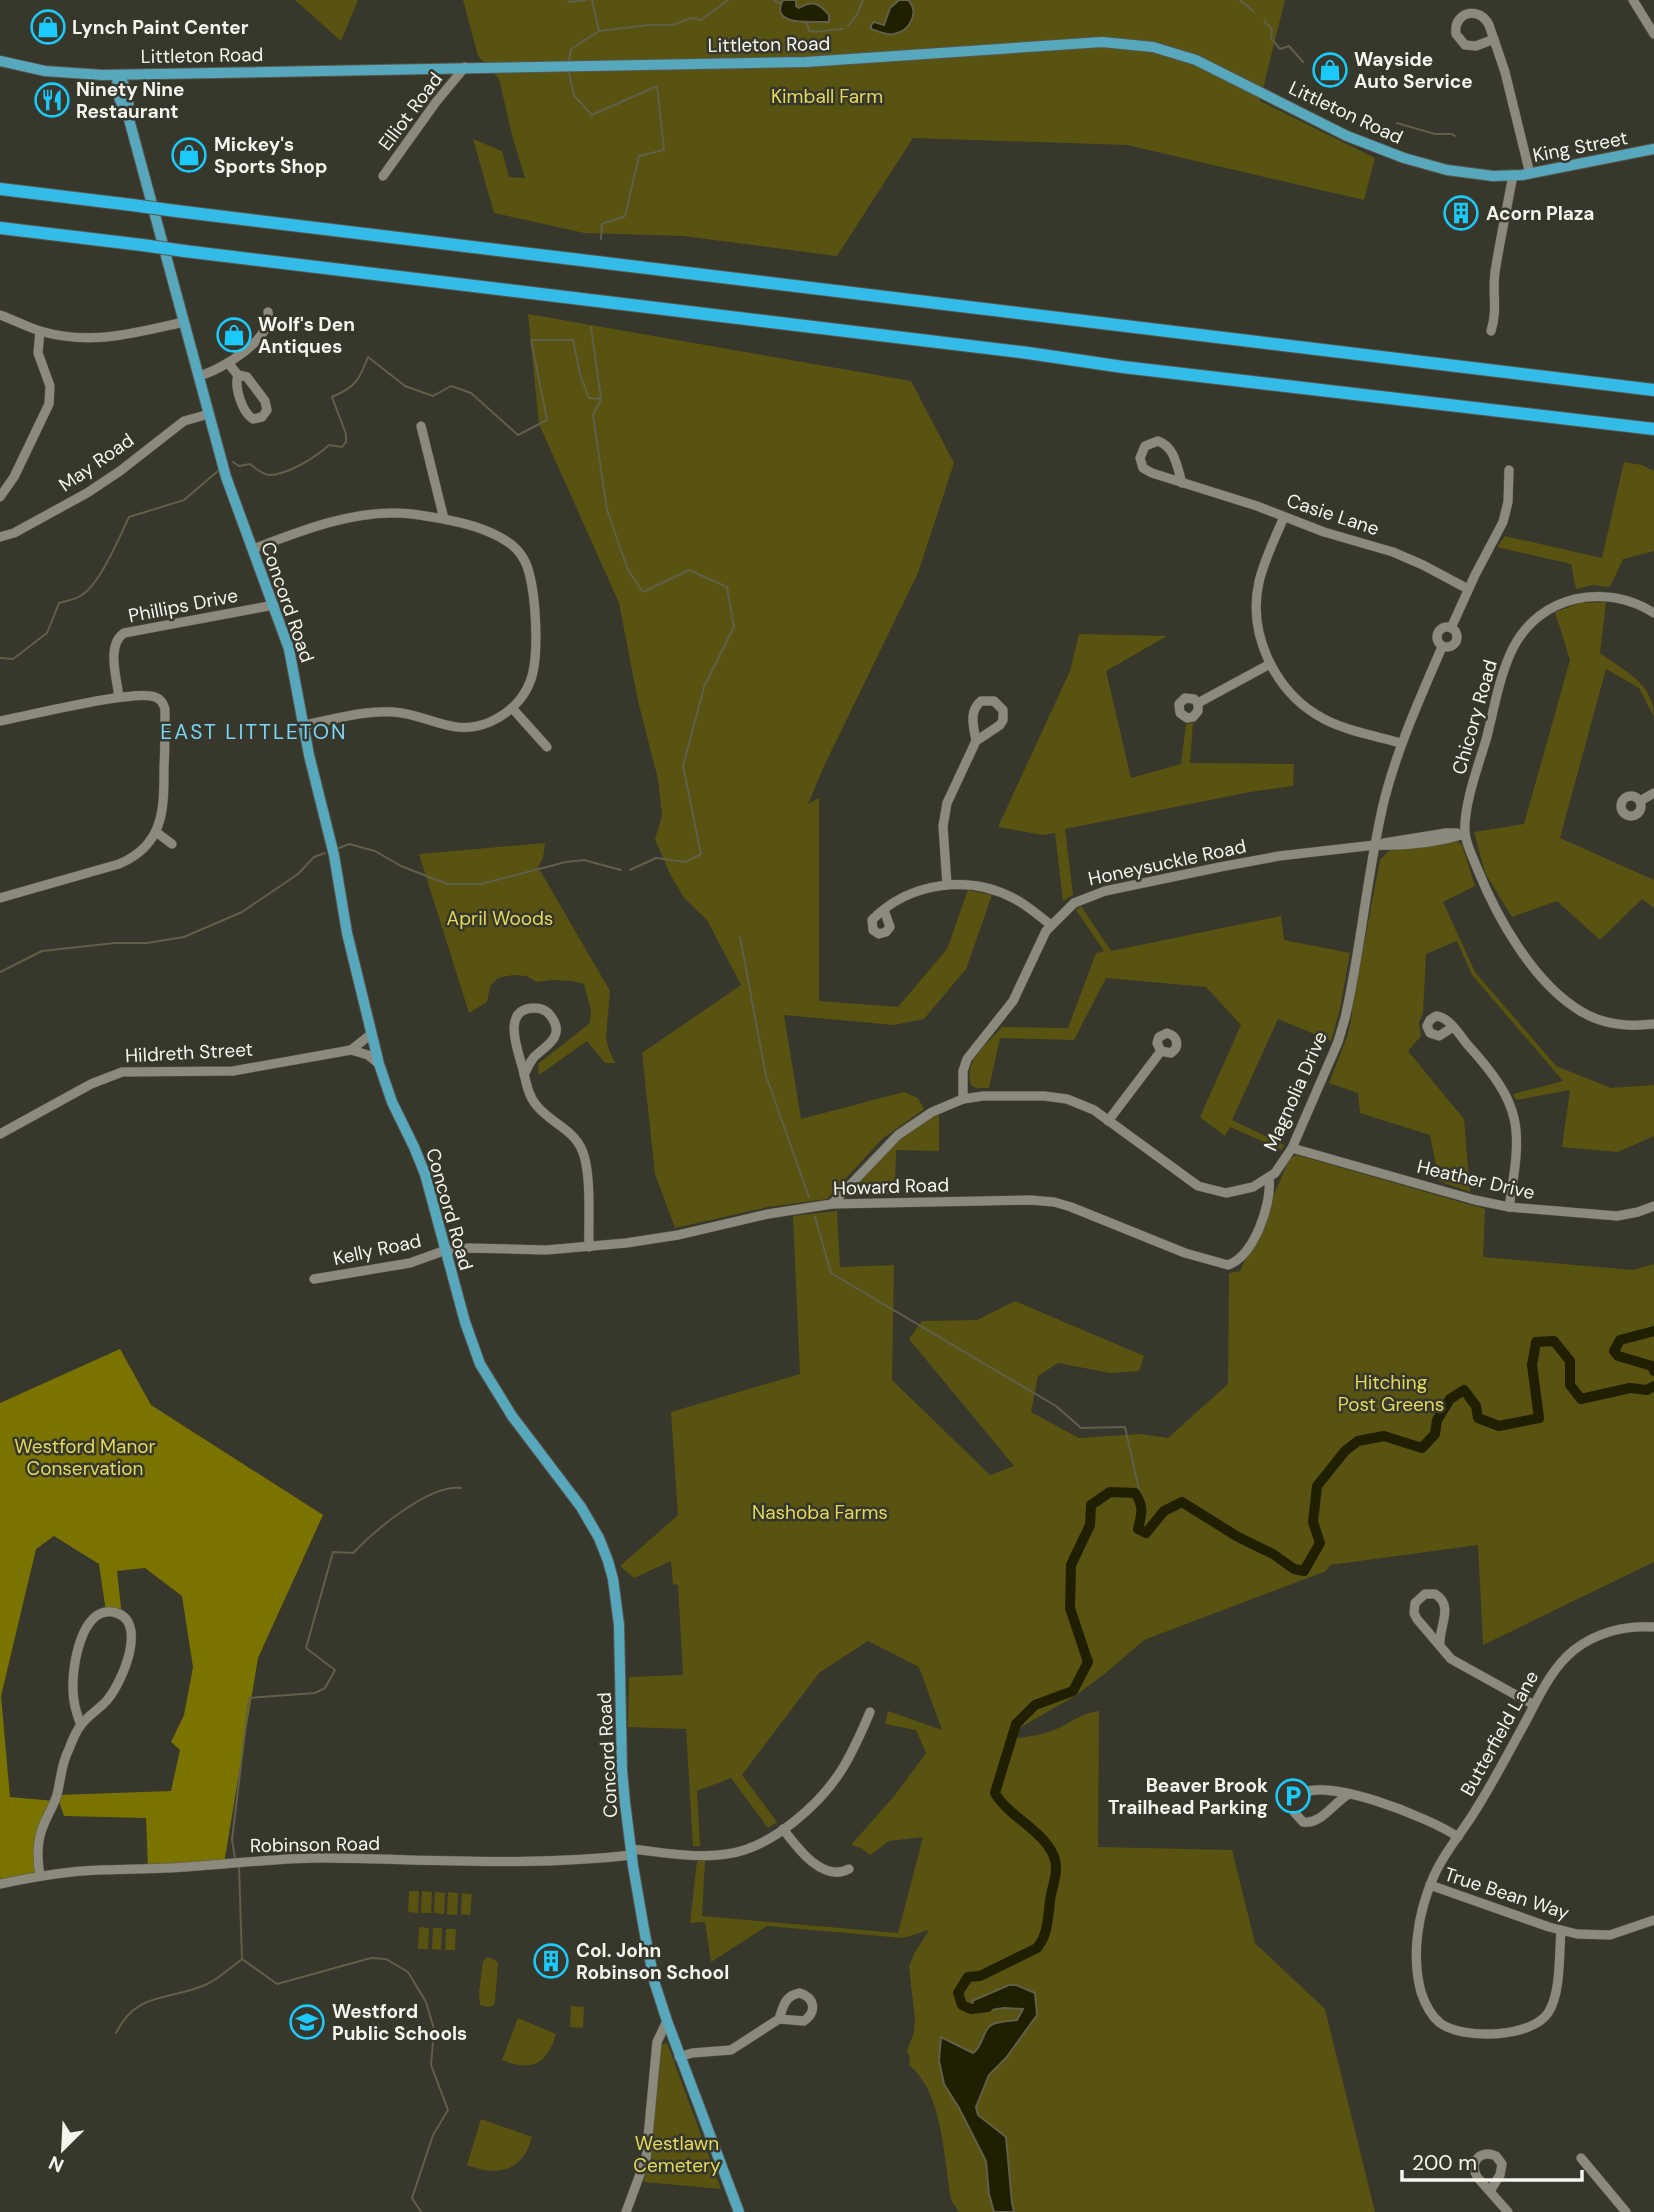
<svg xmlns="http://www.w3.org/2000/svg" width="1654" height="2212" font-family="'DM Sans',sans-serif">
	<rect width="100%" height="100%" fill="#37372b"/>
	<!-- green -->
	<g fill="#585311">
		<polygon points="295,0 358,0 341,41"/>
		<polygon points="463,0 1285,0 1260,101 1375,158 1364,200 1127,145 913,138 837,256 683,236 584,233 494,213 473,139 502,151 509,177 525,178 513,139 499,79 478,56"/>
		<polygon points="528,314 911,381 954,463 918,573 825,764 808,804 819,798 819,1001 898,1007 947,949 968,890 992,895 966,969 924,1019 894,1025 784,1015 801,1119 904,1092 918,1098 924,1109 882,1139 827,1199 768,1207 675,1228 655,1174 642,1053 741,985 707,920 684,898 670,874 655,839 662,816 658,779 638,701 619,603 539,424"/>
		<polygon points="1624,462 1642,465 1654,471 1654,551 1623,559 1610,587 1593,585 1576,589 1571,564 1497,547 1505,536 1602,558"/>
		<path d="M1606 602 1600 653C1624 671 1654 683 1654 717L1639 688 1606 669 1560 838 1654 880V908L1642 899 1600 940 1557 901 1512 917 1485 873 1474 832 1524 824 1570 660 1555 612 1580 603Z"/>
		<polygon points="1079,634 1167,636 1106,671 1131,778 1181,764 1186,724 1193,723 1190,763 1294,764 1293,786 1250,792 1065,829 1073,895 1063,901 1055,833 1043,835 998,827 1070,671"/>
		<polygon points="1456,840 1462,845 1475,886 1443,902 1475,972 1556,1066 1611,1088 1654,1085 1654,1136 1618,1152 1562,1147 1570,1090 1516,1100 1513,1094 1563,1081 1472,975 1457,941 1426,954 1423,1013 1419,1022 1421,1036 1408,1051 1464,1119 1470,1192 1439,1181 1430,1135 1360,1113 1358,1093 1329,1083 1347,1037 1351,1021 1353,1002 1380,860 1392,848"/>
		<polygon points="545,843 543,858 538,867 610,991 606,1038 609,1050 615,1063 605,1063 587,1041 539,1075 538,1064 590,1023 591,1011 584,984 572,981 552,980 537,982 526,976 513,975 498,978 490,986 487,1002 469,1013 419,854"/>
		<path d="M1081 906 1111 951 1281 916 1284 940 1350 953 1340 1009 1331 1041 1278 1019 1232 1120 1284 1145 1282 1150 1230 1127 1225 1136 1200 1117 1241 1025 1206 987 1106 978 1074 1040 1000 1038 989 1088H976L971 1085C963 1061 988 1043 1002 1027L1068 1028 1096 953 1104 951 1076 910Z"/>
		<polygon points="939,1106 939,1151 896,1150 895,1194 836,1197 885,1142"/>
		<path d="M1297 1155 1485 1209 1483 1257 1633 1270 1654 1264V1562L1483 1645 1478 1545 1330 1565 1326 1571 1144 1640 1107 1672 1075 1696 1016 1730 1015 1738C1031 1737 1046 1734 1061 1727 1074 1720 1083 1713 1099 1711L1098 1847 1232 1850 1255 1943 1325 2009 1375 2212H959L951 2200C944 2160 943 2092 909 2065L910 2059 907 2051 914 2032 915 2019 909 1967 914 1954 929 1930 903 1938 767 1926 711 1962 705 1922 690 1923 697 1861H705L702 1916 898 1933 923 1837 889 1841 870 1855 861 1848 851 1845 895 1795 926 1753 916 1730 885 1724 888 1711 942 1730 919 1667 868 1641 819 1673 742 1775 777 1822 768 1828 731 1778 697 1791 700 1846H693L686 1729 628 1727 629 1677 683 1675 678 1585 673 1584 671 1561 634 1578 620 1566 678 1515 671 1412 800 1374 793 1216 837 1211 840 1267 894 1265 892 1380 990 1475 1014 1466 909 1339 922 1321 977 1320 1015 1301 1144 1356 1139 1371 1110 1373 1058 1363 1038 1376 1031 1412 1079 1438 1140 1434 1168 1438 1228 1384 1229 1273 1240 1271 1290 1158Z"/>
		<polygon points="409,1891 419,1891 418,1913 408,1912"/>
		<polygon points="422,1891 432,1892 431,1913 421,1913"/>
		<polygon points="435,1892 445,1893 444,1914 434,1913"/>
		<polygon points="448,1892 458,1893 457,1915 447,1914"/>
		<polygon points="462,1893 472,1894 470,1915 461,1914"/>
		<polygon points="419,1927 429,1928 428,1949 418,1949"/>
		<polygon points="433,1928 442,1928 441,1950 432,1949"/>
		<polygon points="446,1929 456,1929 455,1950 445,1950"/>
		<polygon points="488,1957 496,1961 498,1963 495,2000 494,2005 488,2007 480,2005 479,1992 483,1961"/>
		<polygon points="571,2006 584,2007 583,2028 570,2027"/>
		<path d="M518 2018 556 2034C547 2064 532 2072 502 2060Z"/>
		<polygon points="667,2043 721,2189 644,2182 659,2045"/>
		<path d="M481 2119 532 2137C523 2172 497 2177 467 2165Z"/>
	</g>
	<!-- forest -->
	<polygon fill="#7b7300" points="120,1349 151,1405 323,1515 258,1658 224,1864 148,1869 146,1818 64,1816 57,1795 171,1791 180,1750 171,1742 184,1715 193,1667 182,1596 145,1568 117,1571 122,1617 106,1612 99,1564 54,1536 36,1549 1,1696 10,1797 55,1801 39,1843 40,1876 1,1884 0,1875 0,1403"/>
	<!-- water -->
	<g fill="#211f02" stroke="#615f49" stroke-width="2">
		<path d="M783 0H796V6L799 8C813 0 819 3 829 15V22C816 21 768 28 783 0Z"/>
		<path d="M899 0H908C920 12 910 31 894 34 886 36 879 31 871 29V25L874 22 884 25 890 8Z"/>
		<path d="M1009 1985H1016L1035 1993 1037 2015 1006 2058 989 2075 976 2107 978 2115 1006 2137 1012 2203 1014 2212H994L989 2194 986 2161 959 2108 944 2084 939 2061 941 2037 973 2053C984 2046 982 2029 993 2024 1000 2021 1009 2021 1017 2020L1023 2009 1004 2008 977 2012 972 2001Z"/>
	</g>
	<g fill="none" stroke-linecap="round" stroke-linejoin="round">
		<!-- stream -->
		<g stroke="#615f49" stroke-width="2">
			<polyline points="568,0 569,2 587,0"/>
			<polyline points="774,0 780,3"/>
			<polyline points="1240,0 1254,12"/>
			<polyline points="1264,21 1272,29 1271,38 1280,49 1289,46 1303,62"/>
			<path d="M807 23 809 31C822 34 831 28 843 29"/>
			<polyline points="848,26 856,16 863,0"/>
			<polyline points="599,31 649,25 673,25 690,18 701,20 728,0"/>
			<polyline points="569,61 571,49 599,31 592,0"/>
			<polyline points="569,73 574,96 592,115 657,86 664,150 639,156 625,216 602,224 601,239"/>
			<polyline points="1397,123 1435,134 1452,134 1455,136"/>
			<polyline points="591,327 601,399 593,415 607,510 628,570 643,592 689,570 727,587 734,627 704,687 683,766 701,854 686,862 656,858 630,870"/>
			<path d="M233 462 239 466 250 464C255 468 263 475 269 475 288 475 316 457 329 445L342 447 346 442V434L332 397C355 387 359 381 368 357L405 386 433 396 451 386 471 393 518 435 547 420 531 340H573L580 374 589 398 601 399"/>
			<path d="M0 658 13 659 47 633 59 603C66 601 74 600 80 596 99 587 120 536 129 517L184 500 218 471"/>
			<polyline points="339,848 349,844 375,851 401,866 447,884 481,884 566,862 584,860 621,870"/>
			<polyline points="740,937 766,1076 809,1197"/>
			<polyline points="0,972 42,951 115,943 147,943 184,937 242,912 298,874 314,857 325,853"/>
			<polyline points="815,1217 831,1273 1056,1406 1081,1428 1125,1427 1142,1503"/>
			<path d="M235 1858 232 1840 249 1698 315 1693 325 1688 335 1670 306 1648 333 1552 353 1553C374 1531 429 1484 461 1488"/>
			<polyline points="239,1866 242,1959 277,1984 371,1958 386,1959 408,1972 426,2002 434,2029 431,2065 448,2110 433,2135 412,2198 421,2212"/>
			<path d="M116 2033C137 1991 168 2001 205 1985 217 1980 230 1968 241 1960"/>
		</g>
		<!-- river -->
		<g stroke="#211f02" stroke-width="10">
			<polyline points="1654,1331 1620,1340 1614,1351 1618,1356 1652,1366 1654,1371"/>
			<path d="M988 2007 971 2009 962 2005 958 1993 968 1977 980 1976 1037 1948C1048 1935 1048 1917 1050 1901 1051 1891 1056 1879 1056 1869 1057 1836 1009 1819 995 1793L1016 1724 1035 1705 1073 1691 1088 1662 1070 1608 1071 1565 1090 1525 1091 1505 1110 1492 1135 1493C1144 1506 1142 1514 1138 1529L1146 1533 1164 1511 1182 1502 1238 1537 1273 1554 1294 1569 1304 1571 1320 1543 1313 1522 1317 1486 1345 1451 1358 1441 1384 1436 1422 1448 1435 1434 1437 1420 1450 1399 1464 1390 1476 1406 1478 1418 1499 1426 1539 1418 1532 1365 1536 1342 1554 1341 1570 1361V1385L1581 1399 1630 1388 1647 1390 1654 1386"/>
		</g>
		<defs>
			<g id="minor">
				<polyline points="1633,0 1654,34"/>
				<path d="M1494 39 1476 46 1465 45 1456 34C1453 12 1479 5 1489 25L1505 72 1530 174"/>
				<polyline points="383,176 436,102 465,67"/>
				<path d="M0 315C14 320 27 327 40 331 91 346 135 333 184 322"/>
				<path d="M1491 331C1498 308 1492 295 1495 272 1500 240 1507 208 1513 175"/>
				<path d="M228 363 238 375C234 387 242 412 253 419L262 417 267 410 265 401 247 377 238 375"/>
				<path d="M199 376C221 370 274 339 268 312"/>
				<polyline points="421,426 444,519"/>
				<path d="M1182 483C1177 467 1175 447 1158 441L1145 446 1140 458 1143 468 1152 473 1257 506 1324 532 1393 552 1423 565 1468 589"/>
				<polyline points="0,497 14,477 49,404 50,386 38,353 40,331"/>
				<path d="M1284 517C1275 538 1264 560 1259 582 1247 635 1276 694 1324 719 1347 731 1376 736 1401 743"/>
				<polyline points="0,537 14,533 87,493 120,471 184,421 209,414"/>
				<path d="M253 549C298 532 347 512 396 513 414 513 431 517 448 520 469 524 495 532 512 545 519 551 524 558 527 566 536 592 540 657 530 682 523 700 508 714 490 722 452 738 429 714 393 712 364 710 332 720 304 725"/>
				<path d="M1654 613C1605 582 1540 595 1513 648 1499 676 1494 710 1486 740 1478 766 1463 807 1465 833 1466 844 1473 858 1477 868 1497 918 1534 984 1582 1012 1604 1025 1629 1027 1654 1024"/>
				<circle cx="1447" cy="637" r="10"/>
				<polyline points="1451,628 1475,575 1503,522 1508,502 1509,470"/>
				<path d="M119 697C117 679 106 645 124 633L274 605"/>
				<polyline points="1198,703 1194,699 1185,698 1179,704 1180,713 1187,718 1193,717 1198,711 1198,703 1270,664"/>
				<polyline points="512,708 547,747"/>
				<path d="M0 721C28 716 134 689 155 697 161 699 163 703 165 709 165 729 165 749 164 768 164 810 164 845 119 864L0 898"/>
				<circle cx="1631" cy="806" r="10"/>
				<polyline points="1640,801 1654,793"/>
				<polyline points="156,832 172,844"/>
				<polyline points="1384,843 1446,833 1457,833"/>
				<path d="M947 885 943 826 947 803 976 741 1000 725 1003 720V710L994 701H981C968 712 974 727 976 741"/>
				<path d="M884 910 890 927 886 932 879 934 873 930 872 920C909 882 969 874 1015 899 1028 906 1039 916 1051 925"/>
				<path d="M1453 1027 1439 1036 1430 1033 1427 1026 1430 1020 1436 1016C1449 1017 1459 1034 1467 1044 1524 1107 1522 1127 1509 1207"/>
				<polyline points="351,1050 370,1035"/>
				<path d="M524 1075C527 1069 530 1061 535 1056 546 1046 565 1036 552 1018 548 1011 541 1008 534 1008 502 1009 517 1048 522 1066 526 1079 527 1095 537 1106 551 1123 573 1129 582 1150 592 1173 588 1221 589 1247"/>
				<path d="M963 1099V1071L967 1059 1013 1001 1046 931 1074 903 1105 891 1220 867 1279 856 1375 845C1405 846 1436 843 1465 834"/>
				<path d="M1108 1121 1161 1051 1171 1053C1180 1047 1178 1036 1167 1033L1159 1037 1157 1043 1161 1051"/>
				<polyline points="0,1134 91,1084 122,1072 233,1071 351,1050 368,1055 379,1064"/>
				<polyline points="1292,1148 1475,1200 1509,1207 1617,1216 1638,1212 1654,1206"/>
				<path d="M832 1204 898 1135 932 1112 963 1099 983 1096H1044L1067 1099 1094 1110 1198 1186 1226 1193 1253 1187 1275 1173 1292 1148 1338 1042 1345 1018C1362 945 1367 869 1385 797 1399 744 1421 696 1442 647"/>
				<path d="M314 1279 410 1263 446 1250 469 1248 546 1250 626 1243 678 1235 768 1214 832 1204 1030 1200 1054 1202 1071 1207 1185 1253 1228 1265C1254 1256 1272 1204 1269 1179"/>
				<path d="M1440 1646C1438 1627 1455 1606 1435 1594H1425L1415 1603 1414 1613 1417 1619 1451 1659 1534 1705"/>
				<path d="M1349 1794C1333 1803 1321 1825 1303 1822L1294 1812 1295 1798C1318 1771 1432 1819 1458 1837"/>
				<path d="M783 1829C797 1847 822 1883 849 1869"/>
				<path d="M631 1849C662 1852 696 1859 727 1854 772 1848 822 1803 844 1766 854 1749 862 1731 870 1712"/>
				<path d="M40 1876C37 1859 36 1841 44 1824 48 1814 54 1805 57 1795 61 1779 61 1764 69 1749 72 1741 76 1731 81 1725 88 1715 100 1709 108 1699 122 1682 150 1619 113 1612 81 1607 72 1667 73 1689 73 1701 76 1713 81 1725"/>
				<path d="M0 1884C33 1877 67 1871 100 1870 128 1869 157 1869 185 1867 231 1864 277 1858 323 1858 426 1859 529 1867 632 1855"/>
				<polyline points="1430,1885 1549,1927 1577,1934 1610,1935 1654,1920"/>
				<path d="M1561 1930C1559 1954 1561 1994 1548 2013 1531 2038 1463 2040 1440 2023 1430 2015 1425 2004 1421 1992 1411 1955 1418 1913 1433 1878 1443 1853 1462 1833 1475 1811 1494 1781 1510 1750 1527 1719 1540 1694 1552 1668 1574 1650 1597 1632 1626 1625 1654 1627"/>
				<path d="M679 2057 692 2053 731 2050 779 2019 804 2021C817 2012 815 1998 800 1993 785 1995 783 2007 779 2019"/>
				<polyline points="1581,2158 1626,2212"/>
				<path d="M1490 2191 1500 2175 1502 2164 1496 2156C1480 2149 1469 2162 1477 2177L1508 2212"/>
				<polyline points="626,2212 646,2158 657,2042 667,2021"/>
			</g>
			<g id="major">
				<polyline points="0,61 45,71 102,75 806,62 1102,42 1153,47 1196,60 1347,136 1404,158 1447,170 1493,176 1522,175 1654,149"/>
				<path d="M118 75C116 87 118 102 127 112L226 477 289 649 309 755 334 855 347 933 379 1064 392 1102 414 1147 425 1174 465 1322 480 1364 512 1416 581 1507 599 1538 608 1561 613 1579 619 1625 622 1770 625 1803 633 1866 645 1935 655 1984 667 2021 739 2212"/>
				<path d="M118 75C125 85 131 99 127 112"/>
			</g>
			<g id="highway">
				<polyline points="0,189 132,205"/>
				<polyline points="176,211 1654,390"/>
				<polyline points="0,228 142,245"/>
				<polyline points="184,251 1028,353 1123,367 1654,429"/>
			</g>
		</defs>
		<!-- minor casing -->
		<use href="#minor" stroke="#57564d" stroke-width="10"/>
		<!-- major casing -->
		<use href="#major" stroke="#57564d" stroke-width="12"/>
		<!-- highway casing -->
		<use href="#highway" stroke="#57564d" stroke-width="14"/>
		<!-- minor -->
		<use href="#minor" stroke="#8b8a7d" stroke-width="9"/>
		<!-- major -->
		<use href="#major" stroke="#57a8bd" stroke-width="10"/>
		<!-- highway -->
		<use href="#highway" stroke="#34bce8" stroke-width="12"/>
		<defs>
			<g id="highway-bridge">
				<polyline points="132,205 176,211"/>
				<polyline points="142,245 184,251"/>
			</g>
		</defs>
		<!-- highway-bridge casing -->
		<use href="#highway-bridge" stroke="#57564d" stroke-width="14" stroke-linecap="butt"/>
		<!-- highway-bridge -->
		<use href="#highway-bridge" stroke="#34bce8" stroke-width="12"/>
	</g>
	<!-- icons -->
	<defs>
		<symbol id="shop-ring" viewBox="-11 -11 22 22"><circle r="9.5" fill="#37372b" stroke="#1bc9fc" stroke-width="1.5"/><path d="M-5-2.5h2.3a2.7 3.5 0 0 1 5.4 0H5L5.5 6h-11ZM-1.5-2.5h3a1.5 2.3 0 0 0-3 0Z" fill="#1bc9fc"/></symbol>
		<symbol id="restaurant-ring" viewBox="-11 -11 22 22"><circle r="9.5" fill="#37372b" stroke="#1bc9fc" stroke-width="1.5"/><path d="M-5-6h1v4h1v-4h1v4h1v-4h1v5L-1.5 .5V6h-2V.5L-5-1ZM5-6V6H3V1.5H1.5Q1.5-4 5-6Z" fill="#1bc9fc"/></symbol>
		<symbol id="building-ring" viewBox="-11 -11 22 22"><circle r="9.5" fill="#37372b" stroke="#1bc9fc" stroke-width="1.5"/><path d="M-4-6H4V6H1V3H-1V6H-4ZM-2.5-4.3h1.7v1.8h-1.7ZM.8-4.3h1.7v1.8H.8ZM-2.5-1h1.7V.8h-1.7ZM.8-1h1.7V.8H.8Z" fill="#1bc9fc"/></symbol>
		<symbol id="parking-ring" viewBox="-11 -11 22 22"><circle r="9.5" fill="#37372b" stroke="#1bc9fc" stroke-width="1.5"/><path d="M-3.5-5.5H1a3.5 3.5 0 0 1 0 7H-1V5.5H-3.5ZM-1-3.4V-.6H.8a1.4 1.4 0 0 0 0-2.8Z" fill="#1bc9fc"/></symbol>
		<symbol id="school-ring" viewBox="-11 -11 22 22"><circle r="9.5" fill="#37372b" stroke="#1bc9fc" stroke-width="1.5"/><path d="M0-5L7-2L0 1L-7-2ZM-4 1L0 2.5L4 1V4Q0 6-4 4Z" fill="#1bc9fc"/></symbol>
	</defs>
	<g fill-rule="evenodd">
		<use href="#shop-ring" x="29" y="8" width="38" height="38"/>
		<use href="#shop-ring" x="1311" y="51" width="38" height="38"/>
		<use href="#restaurant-ring" x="33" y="81" width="38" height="38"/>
		<use href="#shop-ring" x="170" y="136" width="38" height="38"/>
		<use href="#building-ring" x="1442" y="194" width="38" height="38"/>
		<use href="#shop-ring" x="215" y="316" width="38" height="38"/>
		<use href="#parking-ring" x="1274" y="1777" width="38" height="38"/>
		<use href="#building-ring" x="532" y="1942" width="38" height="38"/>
		<use href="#school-ring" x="288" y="2003" width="38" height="38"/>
	</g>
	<g text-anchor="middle" stroke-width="5" stroke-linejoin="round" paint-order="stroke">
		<!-- poi labels -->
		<g font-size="19" font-weight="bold" fill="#f5f5ee" stroke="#37372b" text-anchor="start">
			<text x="72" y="34">Lynch Paint Center</text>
			<text x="1354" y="66">Wayside<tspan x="1354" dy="22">Auto Service</tspan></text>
			<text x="76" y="96">Ninety Nine<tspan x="76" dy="22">Restaurant</tspan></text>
			<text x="214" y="151">Mickey's<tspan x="214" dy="22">Sports Shop</tspan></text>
			<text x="1486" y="220">Acorn Plaza</text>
			<text x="258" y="331">Wolf's Den<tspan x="258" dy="22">Antiques</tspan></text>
			<text x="1268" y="1792" text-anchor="end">Beaver Brook<tspan x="1268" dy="22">Trailhead Parking</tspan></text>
			<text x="576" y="1957">Col. John<tspan x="576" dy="22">Robinson School</tspan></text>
			<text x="332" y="2018">Westford<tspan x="332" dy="22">Public Schools</tspan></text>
		</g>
		<!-- street labels -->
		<g font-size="19" fill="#f5f5ee" stroke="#37372b">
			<text transform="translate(769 44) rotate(-1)" y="7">Littleton Road</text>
			<text transform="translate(202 55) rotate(-1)" y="7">Littleton Road</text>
			<text transform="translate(410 111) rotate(-53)" y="7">Elliot Road</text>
			<text transform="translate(1346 112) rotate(25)" y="7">Littleton Road</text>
			<text transform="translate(1580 146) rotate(-11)" y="7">King Street</text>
			<text transform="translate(96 462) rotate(-35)" y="7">May Road</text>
			<text transform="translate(1333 514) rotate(18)" y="7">Casie Lane</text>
			<text transform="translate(288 602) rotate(71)" y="7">Concord Road</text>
			<text transform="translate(183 605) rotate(-11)" y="7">Phillips Drive</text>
			<text transform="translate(1474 717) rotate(-74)" y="7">Chicory Road</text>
			<text transform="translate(1167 862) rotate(-12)" y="7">Honeysuckle Road</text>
			<text transform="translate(189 1052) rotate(-3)" y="7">Hildreth Street</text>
			<text transform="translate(1295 1091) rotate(-66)" y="7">Magnolia Drive</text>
			<text transform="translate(1476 1179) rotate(13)" y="7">Heather Drive</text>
			<text transform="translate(891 1186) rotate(-2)" y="7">Howard Road</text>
			<text transform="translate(450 1209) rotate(74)" y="7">Concord Road</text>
			<text transform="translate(377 1249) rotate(-12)" y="7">Kelly Road</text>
			<text transform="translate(1499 1733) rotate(-61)" y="7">Butterfield Lane</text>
			<text transform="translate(607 1755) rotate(-93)" y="7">Concord Road</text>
			<text transform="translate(315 1844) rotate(-1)" y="7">Robinson Road</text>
			<text transform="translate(1507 1893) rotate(18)" y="7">True Bean Way</text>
		</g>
		<!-- park labels -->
		<g font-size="19" fill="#e3da5b" stroke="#37372b">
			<text x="827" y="103">Kimball Farm</text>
			<text x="500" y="925">April Woods</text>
			<text x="1391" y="1389">Hitching<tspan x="1391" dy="22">Post Greens</tspan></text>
			<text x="85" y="1453">Westford Manor<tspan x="85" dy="22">Conservation</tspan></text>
			<text x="820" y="1519">Nashoba Farms</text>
			<text x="677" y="2150">Westlawn<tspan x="677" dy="22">Cemetery</tspan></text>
		</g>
		<!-- neighbourhood labels -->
		<g font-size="21" letter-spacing="2" fill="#7ad5f8" stroke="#37372b">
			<text x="254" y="739">EAST LITTLETON</text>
		</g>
	</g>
	<!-- north arrow -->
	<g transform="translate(63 2149) rotate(204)" stroke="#37372b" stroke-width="5" paint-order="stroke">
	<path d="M0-5L12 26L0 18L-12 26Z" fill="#f5f5ee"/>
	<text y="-10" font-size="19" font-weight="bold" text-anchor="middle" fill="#f5f5ee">N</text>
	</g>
	<!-- scale -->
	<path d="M1402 2170v10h180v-10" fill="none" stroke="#f5f5ee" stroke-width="3.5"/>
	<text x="1412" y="2170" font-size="21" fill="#f5f5ee" stroke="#37372b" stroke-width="5" paint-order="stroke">200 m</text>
</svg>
